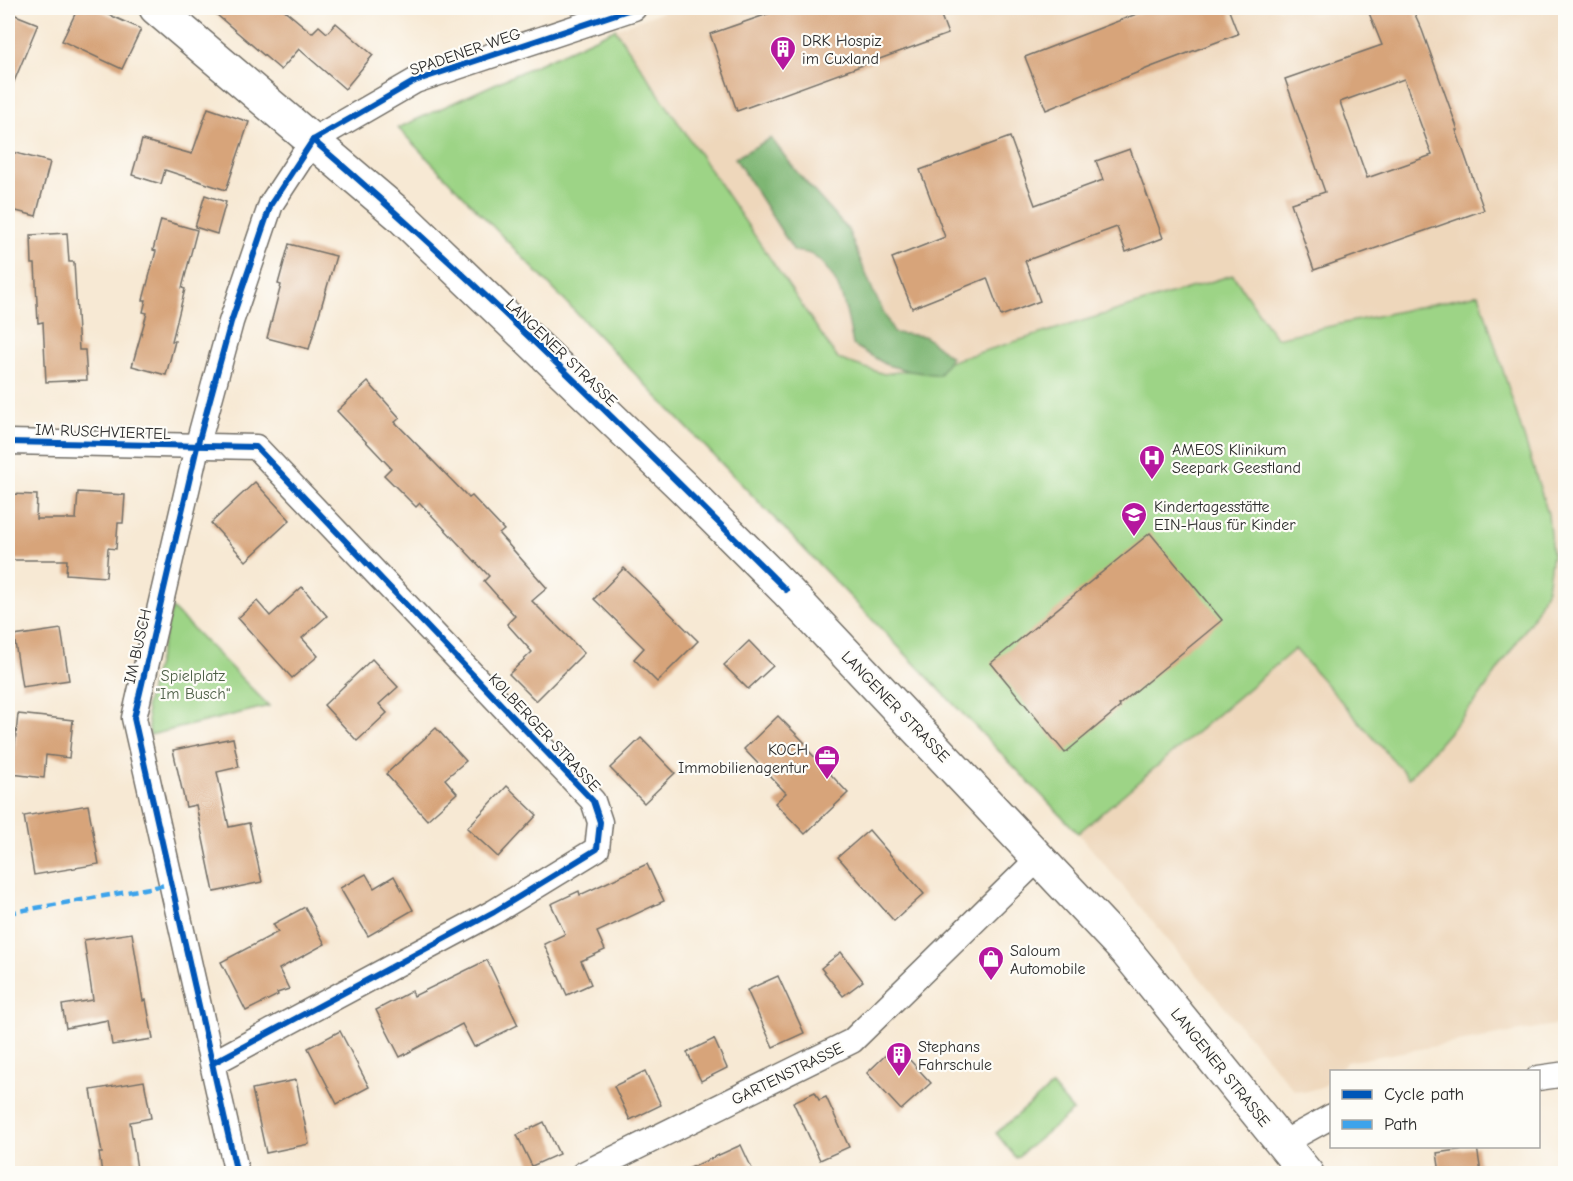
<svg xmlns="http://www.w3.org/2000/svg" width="1573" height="1181" font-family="'Comic Neue',sans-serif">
	<rect width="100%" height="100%" fill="#fdfcf7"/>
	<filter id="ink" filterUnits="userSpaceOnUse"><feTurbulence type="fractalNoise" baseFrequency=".0167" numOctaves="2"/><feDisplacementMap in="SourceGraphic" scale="12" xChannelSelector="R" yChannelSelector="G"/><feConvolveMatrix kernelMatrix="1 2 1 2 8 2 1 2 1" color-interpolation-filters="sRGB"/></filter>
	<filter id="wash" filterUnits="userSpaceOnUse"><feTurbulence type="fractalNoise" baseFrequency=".008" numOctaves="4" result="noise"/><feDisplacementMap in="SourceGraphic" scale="24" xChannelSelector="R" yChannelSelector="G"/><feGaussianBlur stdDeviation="1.35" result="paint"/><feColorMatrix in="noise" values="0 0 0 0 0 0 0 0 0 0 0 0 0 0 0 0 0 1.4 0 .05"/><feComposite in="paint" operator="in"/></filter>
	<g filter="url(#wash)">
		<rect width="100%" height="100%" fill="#f7e9d4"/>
		<!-- built -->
		<polygon fill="#eed7bb" points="673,8 1565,8 1565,1023 1346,1062 1339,1071 1332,1072 1331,1079 1324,1086 1304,1092 1294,1090 1078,833 398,128 615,29"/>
		<!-- green -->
		<g fill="#9dd486" stroke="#648058" stroke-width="1.5">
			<polygon points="615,29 838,359 884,374 932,367 1233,275 1276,338 1479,294 1548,514 1552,554 1547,589 1531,621 1480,696 1409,778 1295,649 1078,833 398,128"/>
			<polygon points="172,608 269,706 150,735 146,705"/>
			<polygon points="1052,1086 1073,1111 1016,1158 996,1133"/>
		</g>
		<!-- forest -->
		<path fill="#7eb673" stroke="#54704f" stroke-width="1.5" d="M771 138 796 171 848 230 873 291 894 333 924 336 951 357 939 375 909 371 887 365 853 345C847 313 842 275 812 255 808 252 800 252 794 251L735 158Z"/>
		<g id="blocks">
			<!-- building -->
			<g fill="#d7a47a" fill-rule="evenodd">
				<polygon points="78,8 94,8 141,29 122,69 62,41"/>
				<polygon points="209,8 282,8 312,33 319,26 327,33 336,23 373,55 345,89 299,49 281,70"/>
				<polygon points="785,8 938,8 948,34 737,111 710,34"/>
				<polygon points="1152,8 1228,8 1238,34 1151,67 1046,110 1025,57"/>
				<path d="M1367 8H1412L1422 30 1458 130H1456L1484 210 1314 270 1291 203 1325 192 1285 79 1382 45ZM1404 79 1432 155 1367 178 1340 102Z"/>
				<polygon points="8,12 38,24 8,96"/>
				<polygon points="208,108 249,122 226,190 165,170 161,184 132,175 142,140 192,154"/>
				<polygon points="1010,137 1035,205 1103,180 1096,161 1130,149 1163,238 1126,252 1117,227 1025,261 1040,301 1001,316 987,278 912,308 892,258 945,237 920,170"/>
				<polygon points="8,151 50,162 36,216 8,209"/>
				<polygon points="205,195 226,202 217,234 195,227"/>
				<polygon points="161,220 197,230 182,288 185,289 172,341 175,341 166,375 132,366 147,313 143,312 146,300 143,300 156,251 153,250"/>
				<polygon points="67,233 69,262 74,262 79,350 85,350 87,380 46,382 43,322 38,323 35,264 32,264 31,235"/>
				<polygon points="289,244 336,256 309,349 267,338 281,285 278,284"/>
				<polygon points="368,382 400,418 395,422 469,498 472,496 504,530 499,534 547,588 532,601 584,653 536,701 509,674 532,652 507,624 515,616 484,581 489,576 420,503 416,507 384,475 391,468 337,411"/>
				<polygon points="255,482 290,520 246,561 211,523"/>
				<polygon points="78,492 125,495 123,523 118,523 116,549 108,548 106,577 66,574 67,560 8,560 8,494 37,495 36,519 76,519"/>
				<polygon points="1150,533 1222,620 1119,705 1120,707 1065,753 991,663"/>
				<polygon points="624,568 698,641 657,682 634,659 644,648 594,599"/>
				<polygon points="302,587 327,616 302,638 318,656 292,678 238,618 257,601 270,616"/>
				<polygon points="61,629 69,680 22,687 14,636"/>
				<polygon points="749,641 773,666 748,689 724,665"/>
				<polygon points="372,659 398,687 379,704 387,713 357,741 324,705"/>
				<polygon points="18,714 73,720 69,758 46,755 44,778 12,774"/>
				<polygon points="778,716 808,746 806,748 848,793 805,834 775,803 786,793 744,749"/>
				<polygon points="436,728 466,761 445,779 457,793 427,820 386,774"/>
				<polygon points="233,738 239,767 217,772 229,827 249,823 262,882 214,892 196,805 186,807 173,750"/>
				<polygon points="641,738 675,773 644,803 610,768"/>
				<polygon points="507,786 537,815 498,857 467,828"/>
				<polygon points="88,805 99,864 34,875 24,816"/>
				<polygon points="869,830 924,894 894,921 838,857"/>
				<polygon points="647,864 664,901 597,932 605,950 581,961 591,984 567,995 544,944 565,934 551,904 579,891 580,895"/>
				<polygon points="366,874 374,888 394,876 413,910 368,936 340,888"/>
				<polygon points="305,907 325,944 279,969 289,989 277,993 278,995 246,1011 221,962 278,932 273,924"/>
				<polygon points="132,933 143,1001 146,1000 153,1039 112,1045 108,1020 66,1028 62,1005 93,1000 84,940"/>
				<polygon points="841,952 863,981 843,996 821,968"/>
				<polygon points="487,960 518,1025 474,1047 462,1024 400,1057 376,1010 412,991 414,996"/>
				<polygon points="778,976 804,1033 773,1047 747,990"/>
				<polygon points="340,1031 369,1087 337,1104 308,1048"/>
				<polygon points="714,1039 727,1068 701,1081 687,1052"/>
				<polygon points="896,1045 931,1083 901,1110 867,1073"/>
				<polygon points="645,1071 661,1105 630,1120 614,1086"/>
				<polygon points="296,1080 309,1144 266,1153 252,1089"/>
				<polygon points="144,1081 151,1118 130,1122 137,1169 102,1173 99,1153 102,1153 91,1090"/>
				<polygon points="815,1092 819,1100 826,1097 849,1147 820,1160 793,1102"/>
				<polygon points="544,1122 559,1154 532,1166 517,1135"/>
				<polygon points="741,1145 754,1173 679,1173"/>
				<polygon points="1477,1147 1481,1173 1440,1173 1437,1153"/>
			</g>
		</g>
	</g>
	<g filter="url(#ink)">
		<use href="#blocks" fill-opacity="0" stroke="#726e66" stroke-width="1.5"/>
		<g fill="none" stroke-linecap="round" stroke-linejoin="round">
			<defs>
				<g id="street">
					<polyline points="8,442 256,447 593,801 600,822 597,849 494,912 213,1063"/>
					<polyline points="1538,1078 1566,1074"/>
					<polyline points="1283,1143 1332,1116"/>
					<polyline points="237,1174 134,718 197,447 231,322 271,204 313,140 415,81 634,8"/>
					<polyline points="583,1174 852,1041 1040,857"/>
				</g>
				<polyline id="secondary" points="156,8 402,217 684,488 786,590 1126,951 1307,1174"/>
			</defs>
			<!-- street casing -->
			<use href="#street" stroke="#726e66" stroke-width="27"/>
			<!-- secondary casing -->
			<use href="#secondary" stroke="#726e66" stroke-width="36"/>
			<!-- street -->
			<use href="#street" stroke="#fff" stroke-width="24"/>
			<!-- secondary -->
			<use href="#secondary" stroke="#fff" stroke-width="33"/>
			<!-- quiet -->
			<polyline stroke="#3ea3eb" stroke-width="4.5" stroke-dasharray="9 4.5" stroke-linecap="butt" points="8,913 172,884"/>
			<defs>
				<g id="cycleway">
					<path d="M313 140C478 282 632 436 786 590"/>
					<polyline points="8,442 256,447 593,801 600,822 597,849 494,912 213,1063"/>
					<polyline points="237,1174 134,718 197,447 231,322 271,204 313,140 415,81 634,8"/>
				</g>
			</defs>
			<!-- cycleway casing -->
			<use href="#cycleway" stroke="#fdfcf7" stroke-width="10"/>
			<!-- cycleway -->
			<use href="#cycleway" stroke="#0057b8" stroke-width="6"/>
		</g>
	</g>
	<!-- icons -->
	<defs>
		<symbol id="building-pin" viewBox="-11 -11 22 30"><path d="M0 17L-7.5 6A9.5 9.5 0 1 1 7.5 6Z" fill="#b5179e" stroke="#fdfcf7"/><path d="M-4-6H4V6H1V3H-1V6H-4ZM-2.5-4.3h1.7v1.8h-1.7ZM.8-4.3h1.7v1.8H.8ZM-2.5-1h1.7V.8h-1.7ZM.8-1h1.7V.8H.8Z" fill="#fff"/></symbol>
		<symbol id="hospital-pin" viewBox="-11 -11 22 30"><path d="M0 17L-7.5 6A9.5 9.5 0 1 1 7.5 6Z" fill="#b5179e" stroke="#fdfcf7"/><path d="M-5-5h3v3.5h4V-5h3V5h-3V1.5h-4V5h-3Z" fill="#fff"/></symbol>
		<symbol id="school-pin" viewBox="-11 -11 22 30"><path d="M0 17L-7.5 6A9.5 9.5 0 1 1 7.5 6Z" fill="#b5179e" stroke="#fdfcf7"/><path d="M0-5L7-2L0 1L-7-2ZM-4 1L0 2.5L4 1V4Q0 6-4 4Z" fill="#fff"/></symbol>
		<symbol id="office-pin" viewBox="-11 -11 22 30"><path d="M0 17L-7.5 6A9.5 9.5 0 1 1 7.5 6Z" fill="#b5179e" stroke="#fdfcf7"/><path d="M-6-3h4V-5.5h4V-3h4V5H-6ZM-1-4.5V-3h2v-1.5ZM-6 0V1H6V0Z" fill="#fff"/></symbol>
		<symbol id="shop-pin" viewBox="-11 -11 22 30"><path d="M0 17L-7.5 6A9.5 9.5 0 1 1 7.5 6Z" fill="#b5179e" stroke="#fdfcf7"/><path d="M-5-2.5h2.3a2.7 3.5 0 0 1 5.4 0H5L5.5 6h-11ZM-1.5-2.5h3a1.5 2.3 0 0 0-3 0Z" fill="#fff"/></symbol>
	</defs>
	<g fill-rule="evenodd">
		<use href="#building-pin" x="768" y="34" width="30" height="40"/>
		<use href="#hospital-pin" x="1137" y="443" width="30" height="40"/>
		<use href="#school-pin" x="1119" y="500" width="30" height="40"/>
		<use href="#office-pin" x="812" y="743" width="30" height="40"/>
		<use href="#shop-pin" x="976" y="944" width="30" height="40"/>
		<use href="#building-pin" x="884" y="1040" width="30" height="40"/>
	</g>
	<g text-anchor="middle" stroke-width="4.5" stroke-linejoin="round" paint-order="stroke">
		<!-- poi labels -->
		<g font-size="16" fill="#2b2b2b" stroke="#fdfcf7" text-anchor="start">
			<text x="802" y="46">DRK Hospiz<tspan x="802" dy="18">im Cuxland</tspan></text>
			<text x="1172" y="455">AMEOS Klinikum<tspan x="1172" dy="18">Seepark Geestland</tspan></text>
			<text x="1154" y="512">Kindertagesstätte<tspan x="1154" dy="18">EIN-Haus für Kinder</tspan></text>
			<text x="808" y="755" text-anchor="end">KOCH<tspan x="808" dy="18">Immobilienagentur</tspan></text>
			<text x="1010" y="956">Saloum<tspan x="1010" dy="18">Automobile</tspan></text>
			<text x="918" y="1052">Stephans<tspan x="918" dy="18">Fahrschule</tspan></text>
		</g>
		<!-- street labels -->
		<g font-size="16" fill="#2b2b2b" stroke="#fdfcf7">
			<text transform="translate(465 51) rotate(-19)" y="6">SPADENER WEG</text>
			<text transform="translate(562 352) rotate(44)" y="6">LANGENER STRASSE</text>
			<text transform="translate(103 431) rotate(2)" y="6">IM RUSCHVIERTEL</text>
			<text transform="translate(137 646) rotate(-77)" y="6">IM BUSCH</text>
			<text transform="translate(896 706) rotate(46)" y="6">LANGENER STRASSE</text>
			<text transform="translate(545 732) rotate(47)" y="6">KOLBERGER STRASSE</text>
			<text transform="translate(1221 1067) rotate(51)" y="6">LANGENER STRASSE</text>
			<text transform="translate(787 1073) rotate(-26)" y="6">GARTENSTRASSE</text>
		</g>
		<!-- park labels -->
		<g font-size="16" fill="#4d5e46" stroke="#fdfcf7">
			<text x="193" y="681">Spielplatz<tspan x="193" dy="18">"Im Busch"</tspan></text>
		</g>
	</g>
	<!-- margin -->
	<rect width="1573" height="1181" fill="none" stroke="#fdfcf7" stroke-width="30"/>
	<!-- legend -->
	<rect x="1330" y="1070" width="210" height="78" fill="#fdfcf7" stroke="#a9a8a5" stroke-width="1.5"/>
	<rect x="1342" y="1090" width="30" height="9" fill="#0057b8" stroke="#a9a8a5" stroke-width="1.5"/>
	<text x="1384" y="1100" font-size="18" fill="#2b2b2b">Cycle path</text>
	<rect x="1342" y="1120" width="30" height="9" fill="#3ea3eb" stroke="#a9a8a5" stroke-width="1.5"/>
	<text x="1384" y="1130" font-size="18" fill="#2b2b2b">Path</text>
</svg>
